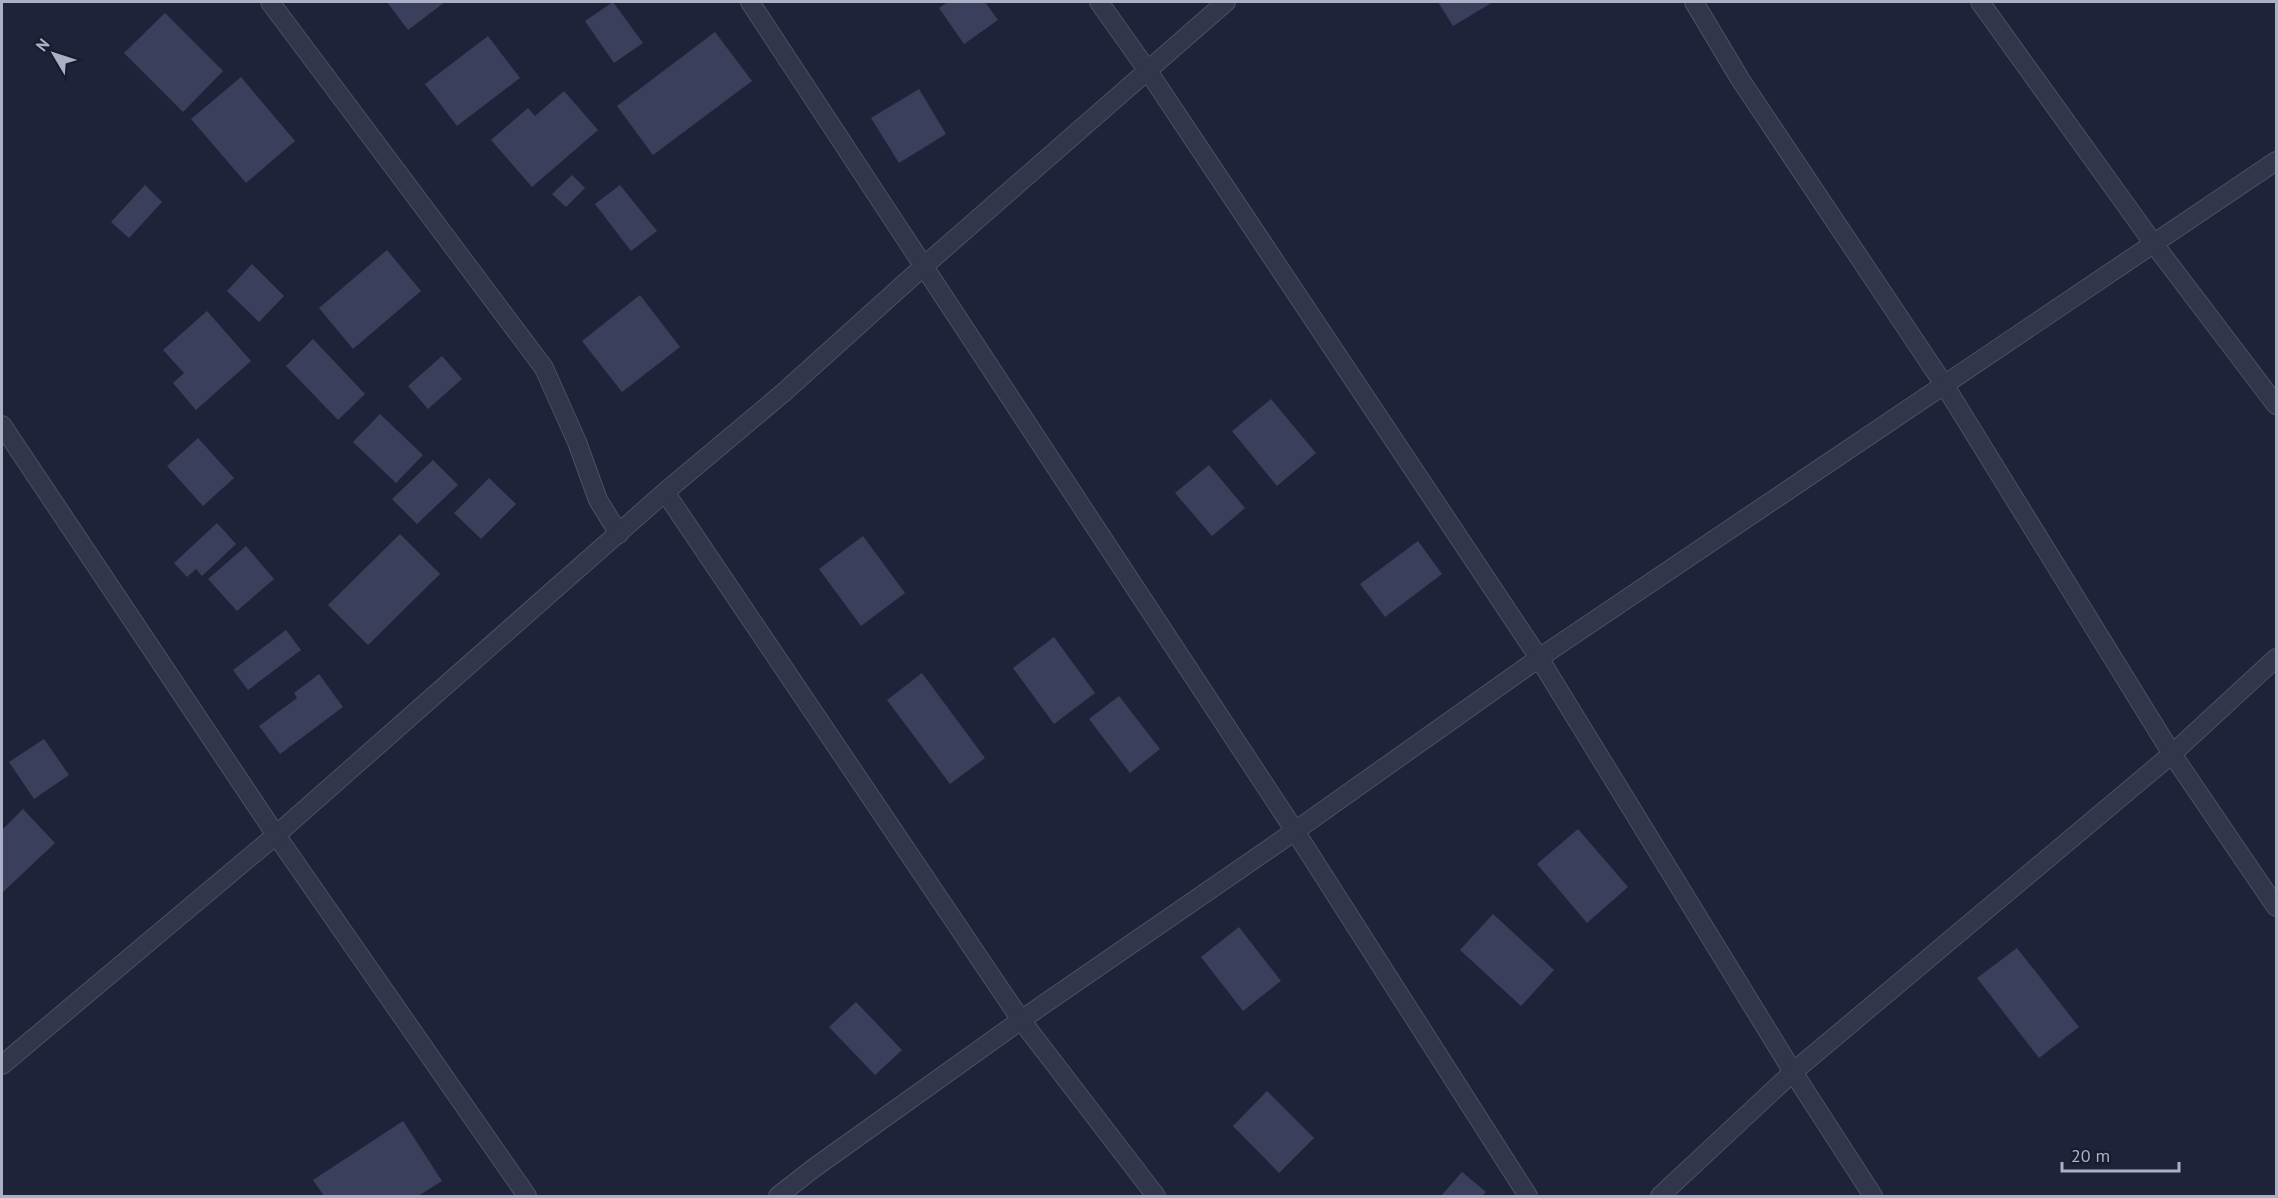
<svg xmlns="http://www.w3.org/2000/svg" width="2278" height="1198" font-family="'PT Sans',sans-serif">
	<rect width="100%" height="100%" fill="#1e233a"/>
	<!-- building -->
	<g fill="#3a405b">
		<polygon points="387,2 445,2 408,30"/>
		<polygon points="613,2 643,43 614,63 585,21"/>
		<polygon points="948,2 985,2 998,20 964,44 939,8"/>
		<polygon points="1438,2 1493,2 1453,26"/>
		<polygon points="165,13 223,71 183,112 124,53"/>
		<polygon points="715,32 752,81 653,155 617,106"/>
		<polygon points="488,36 520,78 457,126 425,84"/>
		<polygon points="241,77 295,141 246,183 191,119"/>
		<polygon points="919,89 946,134 899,163 871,118"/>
		<polygon points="564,91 598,130 532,187 491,140 528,108 535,116"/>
		<polygon points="572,175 585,188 566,207 552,194"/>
		<polygon points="145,185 162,202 129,238 111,222"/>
		<polygon points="620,185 657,231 631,251 595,204"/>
		<polygon points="387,250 421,291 353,349 319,308"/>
		<polygon points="252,264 284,296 259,322 227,291"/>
		<polygon points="640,295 680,347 622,392 582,341"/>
		<polygon points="207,311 251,361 196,410 173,383 184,373 163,350"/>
		<polygon points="313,339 365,394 338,420 286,366"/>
		<polygon points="442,356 462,379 428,409 408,386"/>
		<polygon points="1271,399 1316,453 1277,486 1232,431"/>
		<polygon points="380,414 423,455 396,483 353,442"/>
		<polygon points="198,438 234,478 203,506 167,466"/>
		<polygon points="433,460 458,485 417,524 392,499"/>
		<polygon points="1209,465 1245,508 1212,536 1175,493"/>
		<polygon points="489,478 516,504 481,539 454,513"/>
		<polygon points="217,523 236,544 202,576 196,569 187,577 174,563"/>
		<polygon points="400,534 440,574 368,645 328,605"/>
		<polygon points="863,536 905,593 861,626 819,569"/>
		<polygon points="1418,541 1442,574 1385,617 1360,584"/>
		<polygon points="246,546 274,579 237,611 208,579"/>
		<polygon points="286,630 301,650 248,690 233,670"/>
		<polygon points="1054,637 1095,693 1054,724 1013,668"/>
		<polygon points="922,673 985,758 950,784 887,700"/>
		<polygon points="319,674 343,707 280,754 259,726 297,698 294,693"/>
		<polygon points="1119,696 1160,749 1130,773 1089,719"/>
		<polygon points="44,739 69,775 34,799 9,762"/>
		<polygon points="23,809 55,843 3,892 2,830"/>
		<polygon points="1578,829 1628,887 1587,923 1537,864"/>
		<polygon points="1493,914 1554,970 1521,1006 1460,950"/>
		<polygon points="1239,927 1281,981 1243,1011 1201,957"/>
		<polygon points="2017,948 2079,1027 2039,1058 1977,978"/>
		<polygon points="856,1002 902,1050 875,1075 829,1027"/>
		<polygon points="1267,1091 1314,1138 1279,1173 1233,1126"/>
		<polygon points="403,1121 442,1181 418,1196 324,1196 313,1180"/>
		<polygon points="1462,1172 1486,1192 1482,1196 1441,1196"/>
	</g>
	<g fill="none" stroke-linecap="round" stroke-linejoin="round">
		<defs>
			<g id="minor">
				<polyline points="270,2 544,368 577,442 598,500 619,534"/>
				<polyline points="750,2 1295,831 1528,1196"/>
				<polyline points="1099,2 1148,71 1539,658 1793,1072 1873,1196"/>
				<polyline points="1694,2 1740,79 1945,386 2172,754 2276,907"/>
				<polyline points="1980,2 2154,244 2276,405"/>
				<polyline points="2,425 276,835 527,1196"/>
				<polyline points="665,492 1021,1020 1156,1196"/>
				<polyline points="2,1065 276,835 665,492 783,393 924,266 1226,2"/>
				<polyline points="778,1196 814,1168 1021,1020 1295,831 1539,658 2276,161"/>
				<polyline points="1660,1196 1793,1072 2172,754 2276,658"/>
			</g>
		</defs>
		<!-- minor casing -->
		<use href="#minor" stroke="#4c5065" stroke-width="20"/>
		<!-- minor -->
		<use href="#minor" stroke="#32364a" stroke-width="18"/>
	</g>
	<!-- border -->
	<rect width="2278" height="1198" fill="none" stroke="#acb0c7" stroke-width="6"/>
	<!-- north arrow -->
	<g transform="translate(54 54) rotate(309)" stroke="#181c2f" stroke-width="4.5" paint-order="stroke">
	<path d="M0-4.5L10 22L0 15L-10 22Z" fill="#acb0c7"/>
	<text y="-9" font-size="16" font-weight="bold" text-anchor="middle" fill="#acb0c7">N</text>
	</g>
	<!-- scale -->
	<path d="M2062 1162v9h117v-9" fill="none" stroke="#acb0c7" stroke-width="3"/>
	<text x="2071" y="1162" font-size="18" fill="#acb0c7" stroke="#181c2f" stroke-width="4.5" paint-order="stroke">20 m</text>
</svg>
